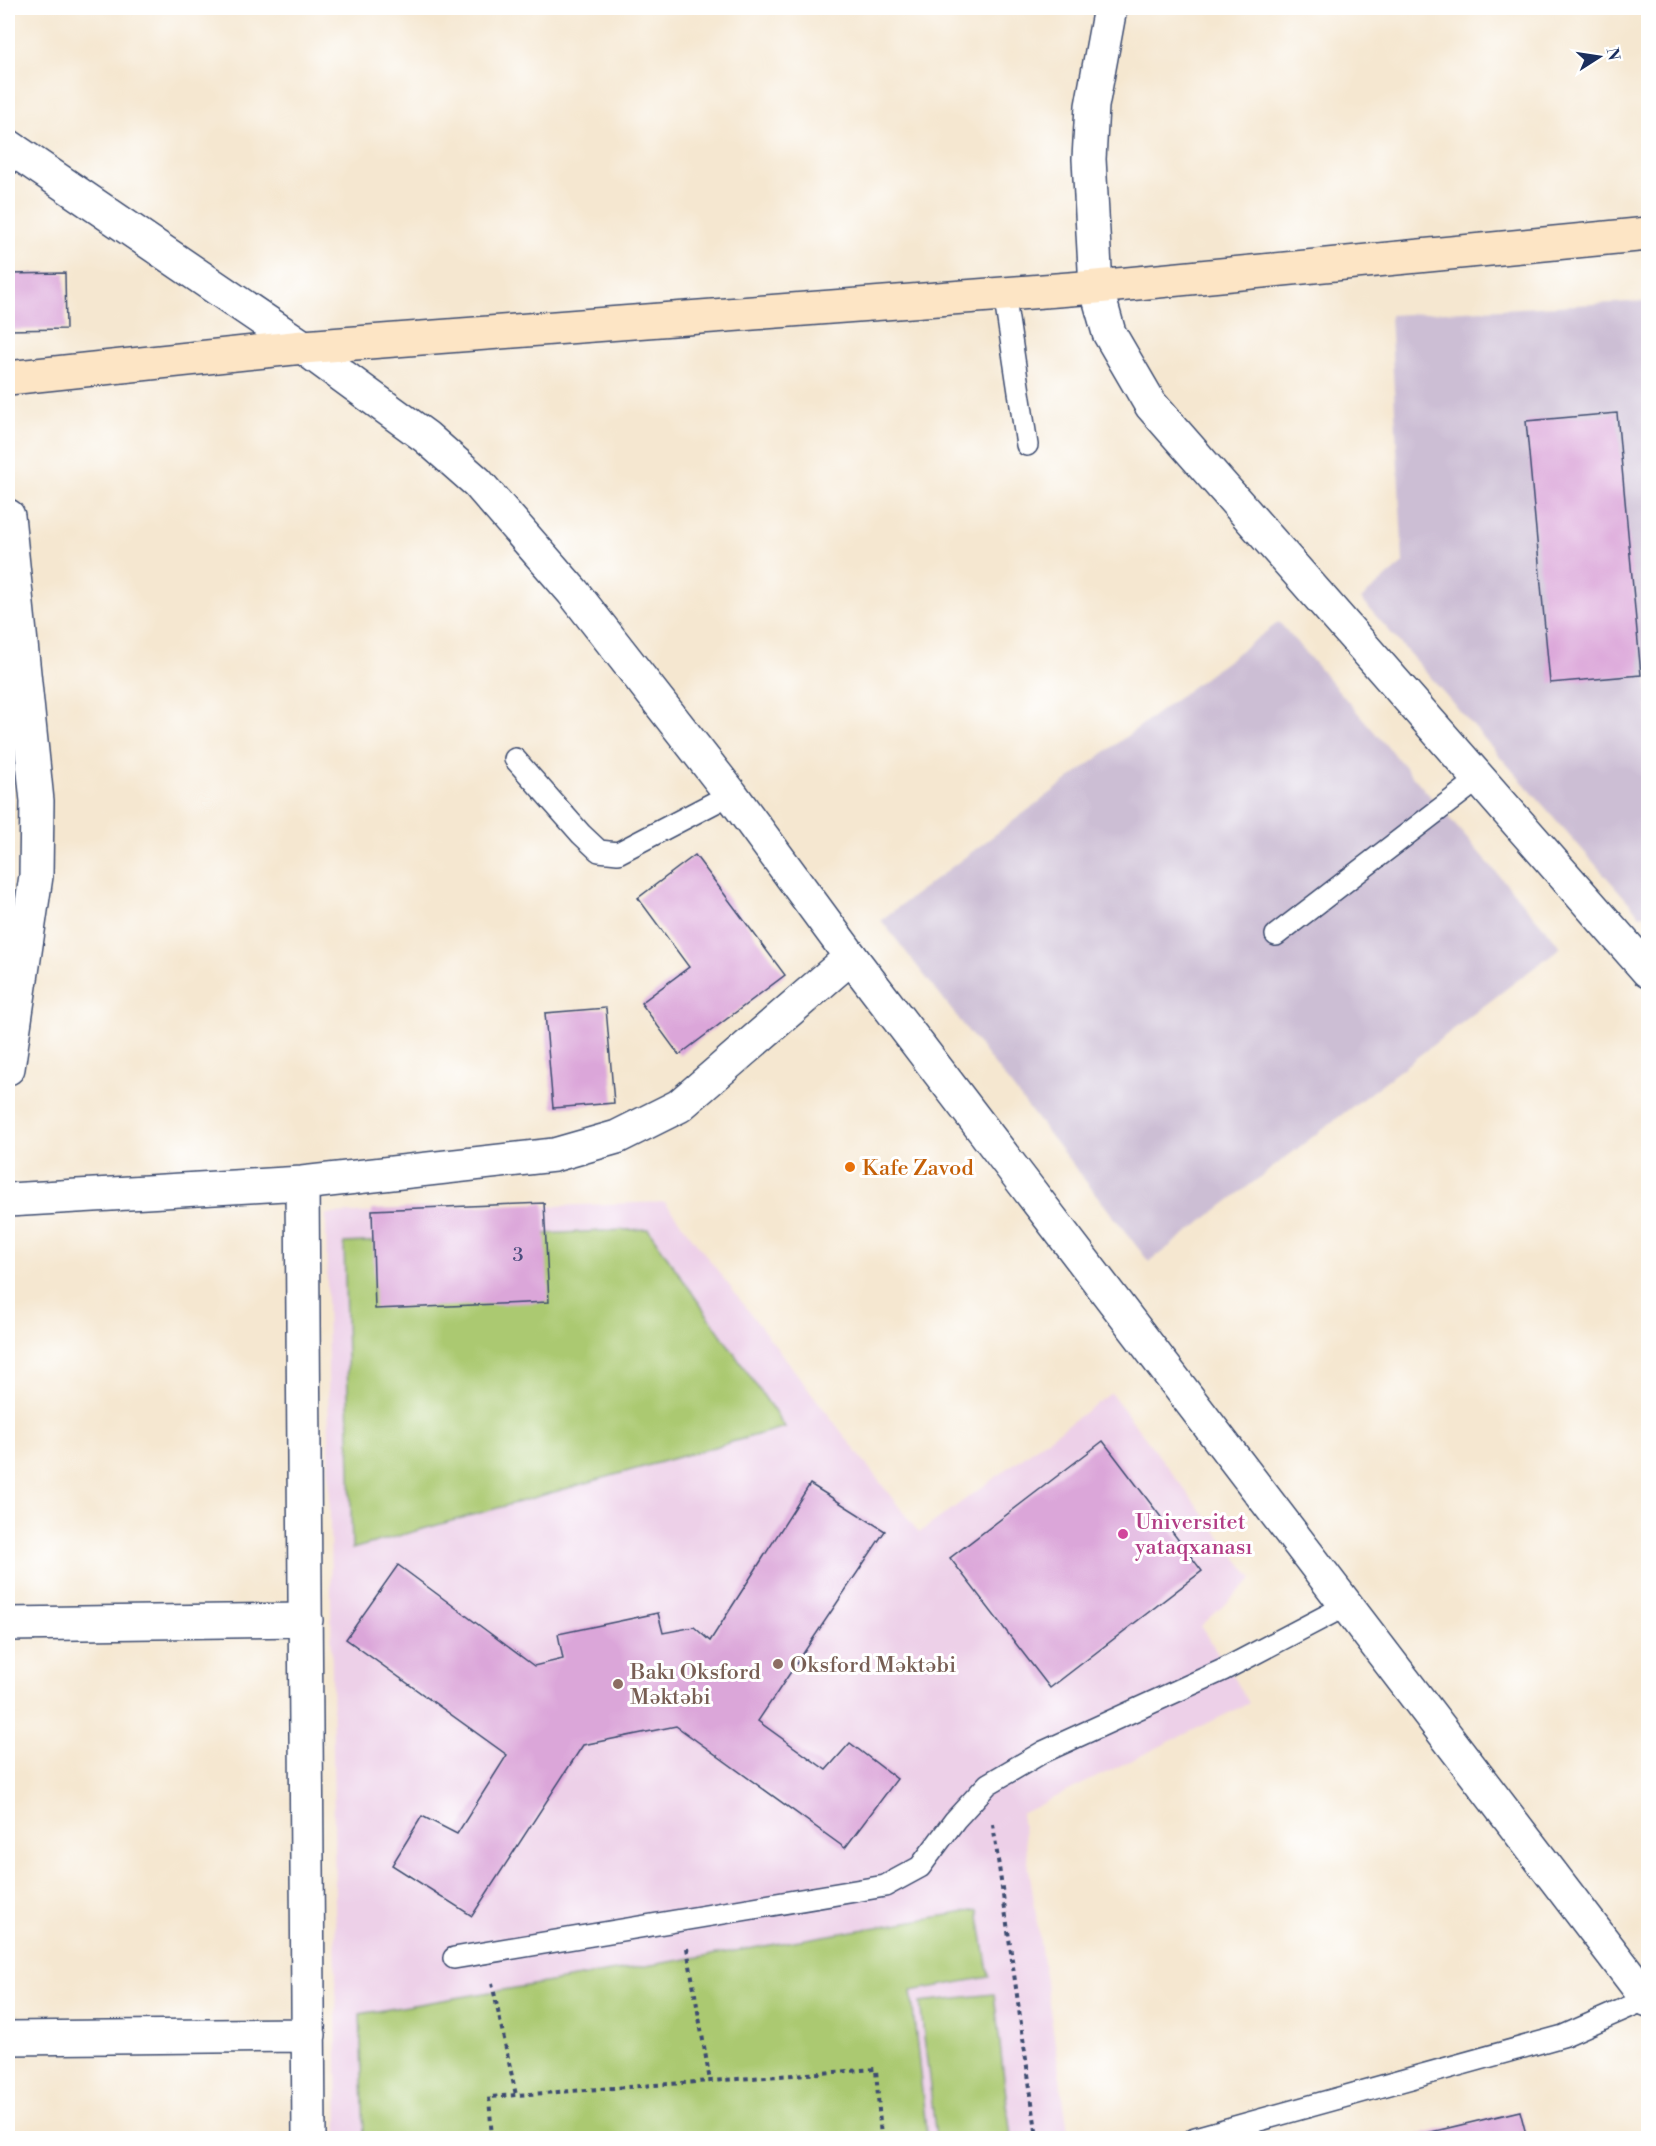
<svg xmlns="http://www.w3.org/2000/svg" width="1656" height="2146" font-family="'Libre Bodoni',serif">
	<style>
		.built { fill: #edd0e8 }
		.industrial { fill: #ccbed4 }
		.green { fill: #abc971; stroke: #637c68; stroke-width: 1.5 }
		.building { fill: #dba6d9 }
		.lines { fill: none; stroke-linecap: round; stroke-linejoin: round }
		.service-casing { stroke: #3c4b6f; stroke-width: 24 }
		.minor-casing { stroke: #3c4b6f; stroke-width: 36 }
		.tertiary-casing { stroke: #3c4b6f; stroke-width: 36 }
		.secondary-casing { stroke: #3c4b6f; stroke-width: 36 }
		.path { stroke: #3c4b6f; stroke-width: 4; stroke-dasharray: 4.5 4.5; stroke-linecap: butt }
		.service { stroke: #fff; stroke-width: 21 }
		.minor { stroke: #fff; stroke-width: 33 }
		.tertiary { stroke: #fff; stroke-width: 33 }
		.secondary { stroke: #fde5c5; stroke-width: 33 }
		.food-dot { fill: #e8710a; stroke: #fff; stroke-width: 2 }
		.hotel-dot { fill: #d1479c; stroke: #fff; stroke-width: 2 }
		.education-dot { fill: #8d6e63; stroke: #fff; stroke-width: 2 }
		.labels { text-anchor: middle; stroke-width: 6; stroke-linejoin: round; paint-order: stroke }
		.number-label { font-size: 20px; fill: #4b4d7d }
		.food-label { font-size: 22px; fill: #c56008; stroke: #fff; text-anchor: start }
		.hotel-label { font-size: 22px; fill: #b23c85; stroke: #fff; text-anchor: start }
		.education-label { font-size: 22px; fill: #785e54; stroke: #fff; text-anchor: start }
	</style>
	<rect width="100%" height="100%" fill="#fff"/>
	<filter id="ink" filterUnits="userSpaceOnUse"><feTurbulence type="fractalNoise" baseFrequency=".0167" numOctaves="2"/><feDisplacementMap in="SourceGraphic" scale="12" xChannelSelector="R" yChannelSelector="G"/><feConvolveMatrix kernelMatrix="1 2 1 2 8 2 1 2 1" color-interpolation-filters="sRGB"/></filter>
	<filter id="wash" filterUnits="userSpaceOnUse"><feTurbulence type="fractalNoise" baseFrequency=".008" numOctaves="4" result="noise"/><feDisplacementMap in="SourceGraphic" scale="24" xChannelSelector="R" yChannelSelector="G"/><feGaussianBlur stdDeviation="1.35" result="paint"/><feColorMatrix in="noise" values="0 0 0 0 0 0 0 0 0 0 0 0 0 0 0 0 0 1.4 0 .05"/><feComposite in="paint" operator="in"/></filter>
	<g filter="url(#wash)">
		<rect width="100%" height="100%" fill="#f5e7d0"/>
		<!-- built -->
		<path class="built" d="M 665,1202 L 919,1533 L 1111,1393 L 1253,1579 L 1201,1626 L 1249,1703 L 1021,1814 L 1069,2138 L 338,2138 L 326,1214 Z"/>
		<!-- industrial -->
		<path class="industrial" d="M 1648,301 L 1648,914 L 1640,915 L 1361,599 L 1403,563 L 1390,315 Z
			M 1279,622 L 1561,947 L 1149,1262 L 881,920 Z"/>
		<!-- green -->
		<path class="green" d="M 648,1229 L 785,1427 L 352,1549 L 344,1243 Z
			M 978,1910 L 989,1977 L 911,1991 L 927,2138 L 364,2138 L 360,2014 Z
			M 994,1994 L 1011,2138 L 936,2138 L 920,2002 Z"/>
		<g id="blocks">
			<!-- building -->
			<path class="building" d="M 65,273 L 66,329 L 8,330 L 8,274 Z
				M 1617,413 L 1641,675 L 1550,683 L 1526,421 Z
				M 695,855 L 785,975 L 679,1055 L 641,1003 L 689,967 L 638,898 Z
				M 606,1008 L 614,1103 L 553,1108 L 545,1013 Z
				M 544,1203 L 549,1302 L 375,1309 L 372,1210 Z
				M 1103,1441 L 1202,1571 L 1050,1688 L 950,1558 Z
				M 810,1484 L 885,1531 L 758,1721 L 826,1770 L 850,1743 L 897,1779 L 845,1848 L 676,1726 L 583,1745 L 472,1916 L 392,1865 L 422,1816 L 457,1834 L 507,1755 L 346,1639 L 398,1565 L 534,1666 L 563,1659 L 558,1634 L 658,1613 L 663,1633 L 694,1627 L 710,1641 Z
				M 1520,2111 L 1527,2138 L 1406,2138 Z"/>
		</g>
	</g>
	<g filter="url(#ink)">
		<use href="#blocks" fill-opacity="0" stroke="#3c4b6f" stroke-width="1.5"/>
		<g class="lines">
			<defs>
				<path id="service" d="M 1004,293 L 1027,445
					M 515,759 L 581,834 L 599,851 L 618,853 L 731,794
					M 1276,935 L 1479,779
					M 454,1958 L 885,1886 L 920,1867 L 955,1820 L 988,1784 L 1043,1752 L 1223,1670 L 1347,1605
					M 1195,2138 L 1563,2036 L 1647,1999"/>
				<path id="minor" d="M 1110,8 L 1092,106 L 1089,159 L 1096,287 L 1109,333 L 1151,405 L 1648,971
					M 8,516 L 37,801 L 36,876 L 8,1068
					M 302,1183 L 309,2138
					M 8,1200 L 302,1183 L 554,1155 L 617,1137 L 679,1106 L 851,957
					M 8,1624 L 306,1620
					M 8,2038 L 309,2035"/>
				<path id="tertiary" d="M 8,146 L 303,347 L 426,437 L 477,482 L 573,592 L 731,794 L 851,957 L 1648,2000"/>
				<path id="secondary" d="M 8,378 L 303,347 L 1096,287 L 1648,234"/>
			</defs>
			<!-- service casing -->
			<use href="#service" class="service-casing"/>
			<!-- minor casing -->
			<use href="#minor" class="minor-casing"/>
			<!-- tertiary casing -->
			<use href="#tertiary" class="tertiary-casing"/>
			<!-- secondary casing -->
			<use href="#secondary" class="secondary-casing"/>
			<!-- path -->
			<path class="path" d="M 993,1824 L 1037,2138
				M 687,1948 L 710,2081
				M 492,1983 L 516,2095
				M 492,2138 L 489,2097 L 876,2069 L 881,2138"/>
			<!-- service -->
			<use href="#service" class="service"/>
			<!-- minor -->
			<use href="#minor" class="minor"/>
			<!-- tertiary -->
			<use href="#tertiary" class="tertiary"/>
			<!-- secondary -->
			<use href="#secondary" class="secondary"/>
		</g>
	</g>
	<!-- markers -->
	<circle class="food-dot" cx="850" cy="1167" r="6"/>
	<circle class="hotel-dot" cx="1123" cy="1534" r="6"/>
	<g class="education-dot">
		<circle cx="778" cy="1664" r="6"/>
		<circle cx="618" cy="1684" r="6"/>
	</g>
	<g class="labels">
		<!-- number labels -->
		<g class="number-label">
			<text x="518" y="1261">3</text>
		</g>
		<!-- food labels -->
		<g class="food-label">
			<text x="862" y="1175">Kafe Zavod</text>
		</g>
		<!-- hotel labels -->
		<g class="hotel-label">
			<text x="1135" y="1529">Universitet<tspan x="1135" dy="25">yataqxanası</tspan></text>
		</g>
		<!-- education labels -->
		<g class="education-label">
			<text x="790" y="1672">Oksford Məktəbi</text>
			<text x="630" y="1679">Bakı Oksford<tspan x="630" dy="25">Məktəbi</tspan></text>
		</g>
	</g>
	<!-- margin -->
	<rect width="1656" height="2146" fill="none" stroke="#fff" stroke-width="30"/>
	<!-- north arrow -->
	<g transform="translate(1599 57) rotate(78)" stroke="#ffffff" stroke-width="4.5" paint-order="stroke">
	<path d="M0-4.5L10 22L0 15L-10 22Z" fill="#1b2f5e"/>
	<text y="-9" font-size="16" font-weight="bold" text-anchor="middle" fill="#1b2f5e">N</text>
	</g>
</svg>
